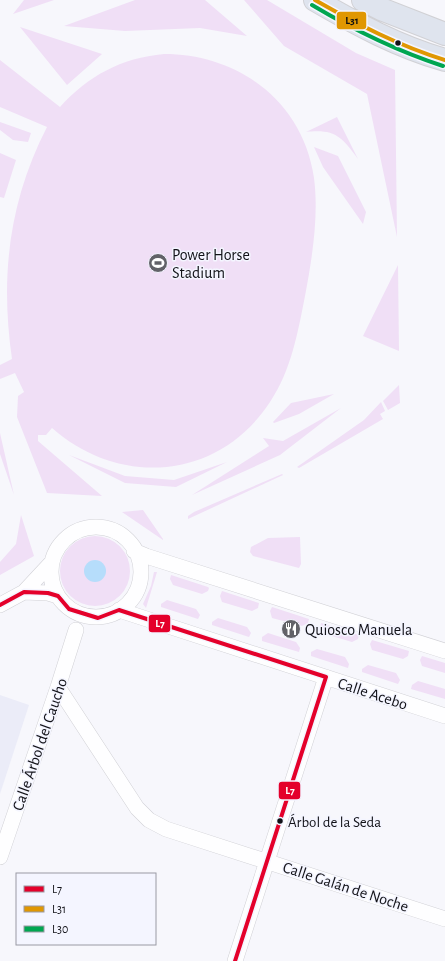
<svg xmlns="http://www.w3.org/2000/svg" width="445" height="961" font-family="'Alegreya Sans',sans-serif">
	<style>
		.built { fill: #ebecf8 }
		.green { fill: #f0dff6 }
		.water { fill: #b6ddfb }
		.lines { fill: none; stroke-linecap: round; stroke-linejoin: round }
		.minor-casing { stroke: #d1d1d6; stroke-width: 16 }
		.highway-casing { stroke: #d1d1d5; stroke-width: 24 }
		.minor { stroke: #fefeff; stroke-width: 15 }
		.highway { stroke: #dfe4ee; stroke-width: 22 }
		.bus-1-casing { stroke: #f4f5ff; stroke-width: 7 }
		.bus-2-casing { stroke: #f4f5ff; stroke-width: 7 }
		.bus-3-casing { stroke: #f4f5ff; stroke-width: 7 }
		.bus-1 { stroke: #e4002b; stroke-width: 4 }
		.bus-2 { stroke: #e09702; stroke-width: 4 }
		.bus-3 { stroke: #00a651; stroke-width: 4 }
		.bus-dot { fill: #121218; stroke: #f4f5ff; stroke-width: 1.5 }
		.labels { text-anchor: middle; stroke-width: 3; stroke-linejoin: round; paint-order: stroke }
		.bus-label { font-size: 15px; fill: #121218; stroke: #f4f5ff; text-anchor: start }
		.poi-label { font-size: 16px; fill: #121218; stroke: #f4f5ff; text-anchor: start }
		.street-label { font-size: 16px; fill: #121218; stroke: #f4f5ff }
		.line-badge { stroke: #f4f5ff; stroke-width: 1.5 }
		.badge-label { font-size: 11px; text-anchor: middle; font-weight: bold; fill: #fff }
		.pale-badge-label { font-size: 11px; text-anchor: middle; font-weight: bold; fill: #111 }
	</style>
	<rect width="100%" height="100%" fill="#f7f7fc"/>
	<!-- built -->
	<path class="built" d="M 0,695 L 29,705 L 0,794 Z"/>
	<!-- green -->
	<path class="green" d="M 24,0 L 54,0 L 13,14 Z
		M 135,0 L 205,0 L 247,36 L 200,28 L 125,31 L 64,26 Z
		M 244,0 L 267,0 L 356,53 L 395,70 L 397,237 L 367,94 L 284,46 Z
		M 20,27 L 102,54 L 67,85 Z
		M 164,54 C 238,54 303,101 314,178 C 319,216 312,259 305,296 C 298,332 291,371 270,402 C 219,480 120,488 52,428 L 46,435 L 38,435 L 38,441 L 102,496 L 47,493 L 17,417 L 18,396 L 24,392 L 15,373 L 0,379 L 0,365 L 12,359 C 0,276 9,201 47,127 L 0,107 L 0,60 L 60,107 C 88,76 121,58 164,54 Z
		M 337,117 L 358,159 C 341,136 335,129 306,132 Z
		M 0,122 L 31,133 L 28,142 L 13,140 L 0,130 Z
		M 314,147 L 338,156 L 366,212 L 363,224 L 323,167 Z
		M 0,153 L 16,160 L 4,198 L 0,197 Z
		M 398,265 L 399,351 L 363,336 Z
		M 399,385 L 400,403 L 388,410 L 383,401 Z
		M 334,394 L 299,414 L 274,423 L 273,422 L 291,403 Z
		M 381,402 L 385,411 L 380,414 L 383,419 L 299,468 L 297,467 L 364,420 Z
		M 341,408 L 280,455 L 192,495 L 269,446 L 263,438 L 283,441 Z
		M 0,433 L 14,495 L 0,454 Z
		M 69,455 L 125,476 L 174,480 L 227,462 L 176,487 L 125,483 Z
		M 282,474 L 283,475 L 188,519 L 188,516 L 194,512 Z
		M 143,510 L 163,539 L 163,540 L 122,512 Z
		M 21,515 L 34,556 L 0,575 L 0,562 L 16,544 Z
		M60 571a35 35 0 1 1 70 0a35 35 0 1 1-70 0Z
		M 300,537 L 301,564 L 299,568 L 253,556 L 250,552 L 251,547 L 268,538 Z
		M 154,572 L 157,572 L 146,608 L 143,604 L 151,586 Z
		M 171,575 L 208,587 L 209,588 L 208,591 L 202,594 L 173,585 L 170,579 Z
		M 222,591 L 259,603 L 258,608 L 252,611 L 222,602 L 220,596 Z
		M 167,600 L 196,609 L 200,615 L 198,619 L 161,607 L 161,604 Z
		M 272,607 L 309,619 L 308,623 L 302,626 L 272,618 L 270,611 Z
		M 218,618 L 247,627 L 251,633 L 249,637 L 212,625 L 212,622 Z
		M 321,623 L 359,635 L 358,639 L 352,642 L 322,633 L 320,627 Z
		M 268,633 L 296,642 L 300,648 L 299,652 L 262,641 L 262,637 Z
		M 372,640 L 409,651 L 408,656 L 403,659 L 372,650 L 370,644 Z
		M 317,649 L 345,657 L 349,664 L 348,668 L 311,656 L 311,652 Z
		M 422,656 L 445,663 L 445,673 L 422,666 L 420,660 Z
		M 368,665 L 396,673 L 400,680 L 398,684 L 362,672 L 362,669 Z
		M 418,681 L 445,689 L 445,699 L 411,689 L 412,685 Z"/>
	<!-- water -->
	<path class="water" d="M84 571a11 11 0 1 1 22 0a11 11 0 1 1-22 0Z"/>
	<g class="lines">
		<defs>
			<path id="minor" d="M51 572a45 45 0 1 1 90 0a45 45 0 1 1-90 0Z
				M 134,551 L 146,556 L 445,651
				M 24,592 L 48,593 L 58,596
				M 0,605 L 24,592 L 51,563
				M 119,610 L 445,716
				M 58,687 L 137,808 L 149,820 L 166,829 L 445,919
				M 0,857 L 58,687 L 76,630
				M 235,961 L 326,677"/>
			<path id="highway" d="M 315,0 C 356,24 399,47 445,60
				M 363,0 L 381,9 L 445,34"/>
		</defs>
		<!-- minor casing -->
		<use href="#minor" class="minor-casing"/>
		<!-- highway casing -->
		<use href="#highway" class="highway-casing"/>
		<!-- minor -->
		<use href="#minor" class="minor"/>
		<!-- highway -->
		<use href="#highway" class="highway"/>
		<defs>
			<path id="bus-1" d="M 0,605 L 24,592 L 48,593 L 58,596 L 69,609 L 98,618 L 119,610 L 326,677
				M 235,961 L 326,677"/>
			<path id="bus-2" d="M 315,0 C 357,24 399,46 445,60"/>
			<path id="bus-3" d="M 312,5 C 354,30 397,51 443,66"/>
		</defs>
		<!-- bus-1 casing -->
		<use href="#bus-1" class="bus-1-casing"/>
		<!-- bus-2 casing -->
		<use href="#bus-2" class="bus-2-casing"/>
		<!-- bus-3 casing -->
		<use href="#bus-3" class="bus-3-casing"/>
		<!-- bus-1 -->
		<use href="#bus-1" class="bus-1"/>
		<!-- bus-2 -->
		<use href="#bus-2" class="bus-2"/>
		<!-- bus-3 -->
		<use href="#bus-3" class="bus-3"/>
	</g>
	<!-- icons -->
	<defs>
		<symbol id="stadium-disc" viewBox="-11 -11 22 22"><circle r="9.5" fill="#626268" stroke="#f4f5ff"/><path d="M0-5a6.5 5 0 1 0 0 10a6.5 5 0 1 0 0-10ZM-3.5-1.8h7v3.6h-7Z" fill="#fff"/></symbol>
		<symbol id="restaurant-disc" viewBox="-11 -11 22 22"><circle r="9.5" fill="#626268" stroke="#f4f5ff"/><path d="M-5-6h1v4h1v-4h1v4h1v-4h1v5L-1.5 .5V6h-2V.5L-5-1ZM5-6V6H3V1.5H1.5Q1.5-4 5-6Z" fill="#fff"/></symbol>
	</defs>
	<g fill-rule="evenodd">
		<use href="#stadium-disc" x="147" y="252" width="22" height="22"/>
		<use href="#restaurant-disc" x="280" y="618" width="22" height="22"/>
	</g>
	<!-- markers -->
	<g class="bus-dot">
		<circle cx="398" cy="43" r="3.5"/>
		<circle cx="280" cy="821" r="3.5"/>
	</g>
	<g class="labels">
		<!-- bus labels -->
		<g class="bus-label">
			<text x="288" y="827">Árbol de la Seda</text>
		</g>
		<!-- poi labels -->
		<g class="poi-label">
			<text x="172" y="260">Power Horse<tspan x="172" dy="18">Stadium</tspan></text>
			<text x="305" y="635">Quiosco Manuela</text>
		</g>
		<!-- street labels -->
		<g class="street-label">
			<text transform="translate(373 693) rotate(18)" y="6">Calle Acebo</text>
			<text transform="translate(39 744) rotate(-71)" y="6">Calle Árbol del Caucho</text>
			<text transform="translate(346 886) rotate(18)" y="6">Calle Galán de Noche</text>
		</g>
	</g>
	<g class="line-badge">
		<rect x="336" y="11" width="31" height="19" rx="4" fill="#e09702"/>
		<rect x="148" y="614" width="23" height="19" rx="4" fill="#e4002b"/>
		<rect x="278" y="781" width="23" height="19" rx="4" fill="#e4002b"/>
	</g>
	<g class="badge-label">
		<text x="160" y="627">L7</text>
		<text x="290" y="794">L7</text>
	</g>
	<g class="pale-badge-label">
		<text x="352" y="24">L31</text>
	</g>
	<!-- legend -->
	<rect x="16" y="873" width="140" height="72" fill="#f4f5ff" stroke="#9a9aa3"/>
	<rect x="24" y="886" width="20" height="6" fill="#e4002b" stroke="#9a9aa3"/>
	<text x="52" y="893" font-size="12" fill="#121218">L7</text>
	<rect x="24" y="906" width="20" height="6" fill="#e09702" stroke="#9a9aa3"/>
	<text x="52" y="913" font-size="12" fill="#121218">L31</text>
	<rect x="24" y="926" width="20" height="6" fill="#00a651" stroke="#9a9aa3"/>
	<text x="52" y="933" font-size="12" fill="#121218">L30</text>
</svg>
